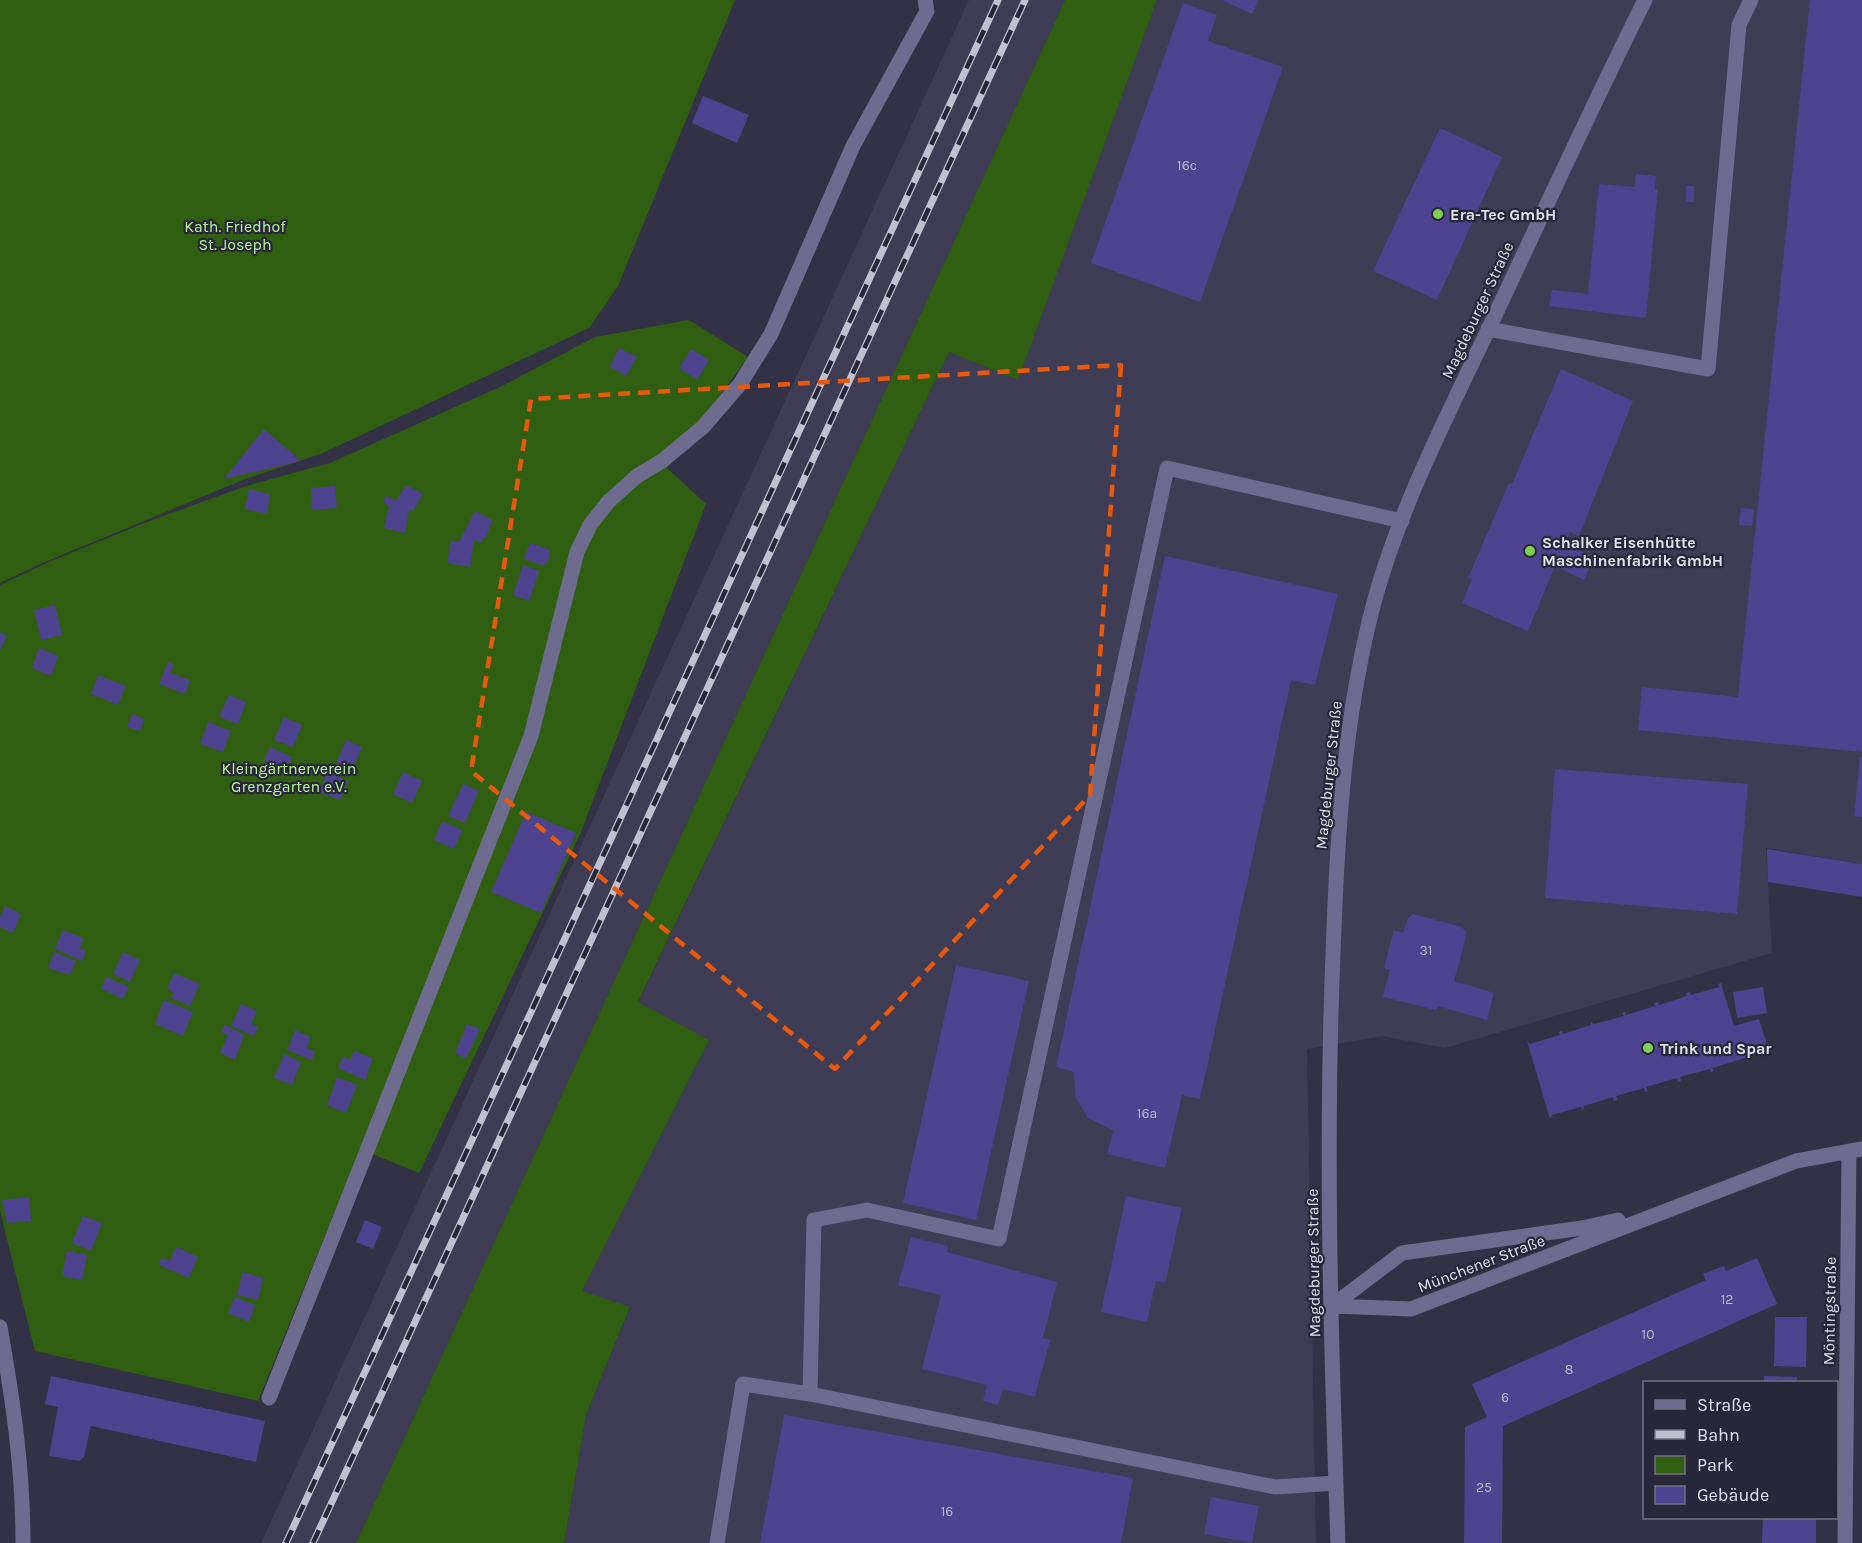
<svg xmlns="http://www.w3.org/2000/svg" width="1862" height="1543" font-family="Karla,sans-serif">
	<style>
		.built { fill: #3e3d55 }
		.green { fill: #305f11 }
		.building { fill: #4e438f }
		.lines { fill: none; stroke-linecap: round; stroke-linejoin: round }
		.minor { stroke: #6d6b8e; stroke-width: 15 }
		.rail-casing { stroke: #c1c0cf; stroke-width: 7 }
		.rail { stroke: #28273a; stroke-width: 4.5; stroke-dasharray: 14; stroke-linecap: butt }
		.marked { fill: none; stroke: #e8590c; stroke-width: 4.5; stroke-dasharray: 12 8; stroke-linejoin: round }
		.poi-dot { fill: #7fd052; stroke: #28273a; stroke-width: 2 }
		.labels { text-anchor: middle; stroke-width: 4.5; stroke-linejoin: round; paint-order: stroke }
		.number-label { font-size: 14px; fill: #bcbad6 }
		.poi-label { font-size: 16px; font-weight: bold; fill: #e1e1ee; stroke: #28273a; text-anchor: start }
		.park-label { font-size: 16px; fill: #b2f790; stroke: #28273a }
		.street-label { font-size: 16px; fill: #e1e1ee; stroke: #28273a }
	</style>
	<rect width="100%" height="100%" fill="#323145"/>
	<!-- built -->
	<path class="built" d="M 969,0 L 1065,0 L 356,1543 L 261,1543 Z
		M 1157,0 L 1862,0 L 1862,864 L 1766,848 L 1772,953 L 1445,1048 L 1382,1036 L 1307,1049 L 1316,1543 L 564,1543 L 586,1415 L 630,1308 L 582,1291 L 709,1040 L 638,1003 L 949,352 L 1018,379 Z"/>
	<!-- green -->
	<path class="green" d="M 0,0 L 735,0 L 618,286 L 589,328 L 323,453 L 243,480 L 45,562 L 0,583 Z
		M 1065,0 L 1157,0 L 1018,380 L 949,352 L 638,1002 L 709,1040 L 582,1291 L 630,1307 L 586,1415 L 564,1543 L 356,1543 Z
		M 689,320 L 748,357 L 667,468 L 706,504 L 581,832 L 419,1173 L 360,1149 L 258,1401 L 35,1351 L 0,1211 L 0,585 L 49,562 L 144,523 L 246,486 L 330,463 L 502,386 L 595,337 Z"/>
	<!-- building -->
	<path class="building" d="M 1222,0 L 1259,0 L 1252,14 Z
		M 1810,0 L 1862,0 L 1862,752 L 1638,730 L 1642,687 L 1738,697 Z
		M 1183,3 L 1217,15 L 1208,41 L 1283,67 L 1200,302 L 1091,263 Z
		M 703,96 L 749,115 L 737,143 L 692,123 Z
		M 1440,128 L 1502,157 L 1437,300 L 1373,271 Z
		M 1636,174 L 1656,176 L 1655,189 L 1658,189 L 1646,318 L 1549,306 L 1552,290 L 1588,294 L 1599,184 L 1635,187 Z
		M 1686,186 L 1694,186 L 1694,202 L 1686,202 Z
		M 619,348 L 637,357 L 626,376 L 610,367 Z
		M 691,349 L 709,360 L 697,380 L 679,368 Z
		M 1561,369 L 1633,401 L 1579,536 L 1570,532 L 1565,544 L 1594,557 L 1584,580 L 1555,566 L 1528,631 L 1462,603 L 1472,579 L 1468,578 L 1509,483 L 1512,484 Z
		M 264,429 L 301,461 L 224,479 Z
		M 406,485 L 423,494 L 413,511 L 409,509 L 405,533 L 384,528 L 389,506 L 383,502 L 386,496 L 396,501 Z
		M 335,486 L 337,508 L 312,510 L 311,488 Z
		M 249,489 L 270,494 L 267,514 L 245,509 Z
		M 1741,508 L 1754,509 L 1752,526 L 1739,525 Z
		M 475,511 L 492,520 L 486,538 L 484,537 L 481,543 L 474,540 L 470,567 L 447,563 L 451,540 L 459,542 Z
		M 530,543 L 550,550 L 548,563 L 546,562 L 544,566 L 524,559 Z
		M 1165,556 L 1338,594 L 1315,685 L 1291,680 L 1200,1099 L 1182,1095 L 1165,1168 L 1107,1154 L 1113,1130 L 1088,1118 L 1075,1096 L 1074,1072 L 1056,1067 Z
		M 523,565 L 539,571 L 529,601 L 513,595 Z
		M 55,605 L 62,635 L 41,640 L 34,610 Z
		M 0,632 L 7,636 L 0,650 Z
		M 39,648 L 58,656 L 51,676 L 32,668 Z
		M 168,662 L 174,665 L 170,673 L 190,680 L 185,694 L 159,684 Z
		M 98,675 L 126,686 L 118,705 L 91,694 Z
		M 229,695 L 246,702 L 238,724 L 219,717 Z
		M 132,714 L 144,719 L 140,731 L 127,727 Z
		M 284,717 L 302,725 L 293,747 L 274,740 Z
		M 208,722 L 231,731 L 223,752 L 200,744 Z
		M 346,740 L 362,747 L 352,771 L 336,764 Z
		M 270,747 L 292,757 L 286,770 L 264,760 Z
		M 1860,757 L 1862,757 L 1862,817 L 1854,816 Z
		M 1555,769 L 1748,784 L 1737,914 L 1545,898 Z
		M 328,772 L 348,781 L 340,800 L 319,792 Z
		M 403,772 L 422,781 L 412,803 L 393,794 Z
		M 463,784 L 479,791 L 465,823 L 448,816 Z
		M 526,812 L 576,833 L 541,913 L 491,892 Z
		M 442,821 L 462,830 L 454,849 L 434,840 Z
		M 1767,849 L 1862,864 L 1862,897 L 1768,882 Z
		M 5,906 L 21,914 L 13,933 L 0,927 L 0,917 Z
		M 1413,914 L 1462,927 L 1467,933 L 1454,981 L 1494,993 L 1487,1020 L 1438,1006 L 1436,1010 L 1383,997 L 1390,970 L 1384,968 L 1394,930 L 1403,933 L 1408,918 Z
		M 63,930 L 83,938 L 80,948 L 86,951 L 82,961 L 55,949 Z
		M 54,952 L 76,961 L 70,975 L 48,968 Z
		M 123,952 L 140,960 L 130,982 L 113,974 Z
		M 956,965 L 1029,981 L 976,1220 L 903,1203 Z
		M 174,973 L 200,984 L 190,1006 L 171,998 L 174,992 L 167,989 Z
		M 106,977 L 129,987 L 123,999 L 101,989 Z
		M 1721,983 L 1734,1026 L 1759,1019 L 1770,1054 L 1767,1055 L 1766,1052 L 1712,1068 L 1714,1071 L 1711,1072 L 1710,1069 L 1680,1077 L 1681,1081 L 1678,1082 L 1677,1078 L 1646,1087 L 1648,1091 L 1645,1092 L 1644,1088 L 1616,1096 L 1617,1100 L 1614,1101 L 1613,1097 L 1584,1106 L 1583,1110 L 1581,1107 L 1552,1115 L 1550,1119 L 1527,1041 L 1530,1044 L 1560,1035 L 1559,1032 L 1562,1031 L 1563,1034 L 1591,1025 L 1591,1022 L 1594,1024 L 1624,1016 L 1622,1013 L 1625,1012 L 1626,1015 L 1655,1006 L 1654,1003 L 1658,1002 L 1659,1005 L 1687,996 L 1686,993 L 1690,992 L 1691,995 L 1719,987 L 1718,984 Z
		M 1763,987 L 1767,1013 L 1737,1018 L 1733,992 Z
		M 164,1000 L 193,1012 L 183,1036 L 155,1024 Z
		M 241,1004 L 257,1011 L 251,1024 L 258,1027 L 254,1036 L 231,1026 Z
		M 467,1024 L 480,1029 L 466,1059 L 455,1053 Z
		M 224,1025 L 244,1035 L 235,1060 L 220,1053 L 228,1035 L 221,1032 Z
		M 295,1030 L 311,1037 L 306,1048 L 315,1051 L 312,1060 L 287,1050 Z
		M 354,1051 L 373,1058 L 365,1080 L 338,1068 L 343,1057 L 350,1060 Z
		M 284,1054 L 301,1062 L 292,1085 L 274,1078 Z
		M 337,1077 L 357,1085 L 346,1113 L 327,1105 Z
		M 1126,1196 L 1182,1208 L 1165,1283 L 1156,1281 L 1147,1322 L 1101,1312 Z
		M 29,1197 L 31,1221 L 7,1223 L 2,1200 Z
		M 83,1216 L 102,1223 L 91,1251 L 72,1243 Z
		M 365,1220 L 382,1227 L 373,1249 L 356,1242 Z
		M 911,1237 L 948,1246 L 947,1252 L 1057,1282 L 1043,1338 L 1050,1340 L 1035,1397 L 1003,1389 L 998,1405 L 983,1401 L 987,1385 L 922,1369 L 941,1295 L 898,1285 Z
		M 176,1247 L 198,1257 L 189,1278 L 159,1265 L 161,1258 L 170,1261 Z
		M 67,1251 L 87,1255 L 82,1280 L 62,1276 Z
		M 1757,1258 L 1777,1304 L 1503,1426 L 1502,1543 L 1464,1543 L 1465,1427 L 1487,1417 L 1472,1384 L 1706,1280 L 1703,1274 L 1724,1266 L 1726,1271 Z
		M 243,1272 L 263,1278 L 258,1300 L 237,1295 Z
		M 235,1297 L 255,1305 L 249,1322 L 228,1313 Z
		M 1775,1317 L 1807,1317 L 1806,1367 L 1774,1366 Z
		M 51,1376 L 265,1421 L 256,1462 L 91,1426 L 84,1457 L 79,1461 L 49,1456 L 58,1407 L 45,1404 Z
		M 1764,1376 L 1797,1377 L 1797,1382 L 1764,1382 Z
		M 784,1415 L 1133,1478 L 1121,1543 L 760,1543 Z
		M 1211,1497 L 1259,1506 L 1252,1543 L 1204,1534 Z
		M 1763,1518 L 1816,1518 L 1816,1543 L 1762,1543 Z"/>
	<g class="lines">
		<!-- minor -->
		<path class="minor" d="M 1488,329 L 1708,369 L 1739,25 L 1751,0
			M 1332,1306 L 1411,1309 L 1796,1161 L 1862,1149
			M 1332,1306 L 1402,1253 L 1582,1228 L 1618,1220
			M 0,1327 C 13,1400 23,1469 23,1543
			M 810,1394 L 814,1220 L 867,1210 L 999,1239 L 1167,468 L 1402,521
			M 269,1398 L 531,736 L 577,552 L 590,525 L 608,502 L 637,476 L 662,461 L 703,427 L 740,384 L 771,334 L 853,146 L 927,11 L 925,0
			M 717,1543 L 743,1384 L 810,1394 L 1275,1487 L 1336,1483
			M 1338,1543 C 1331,1347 1325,1150 1333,954 C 1337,841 1343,729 1370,618 C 1394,519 1445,420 1489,328 C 1541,218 1591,108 1645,0
			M 1845,1543 L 1849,1151"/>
		<defs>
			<path id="rail" d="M 286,1543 L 998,0
				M 313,1543 L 1025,0"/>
		</defs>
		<!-- rail casing -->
		<use href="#rail" class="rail-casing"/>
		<!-- rail -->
		<use href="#rail" class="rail"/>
	</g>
	<!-- marked area -->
	<path class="marked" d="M 1121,365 L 1090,795 L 835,1069 L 471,771 L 531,399 Z"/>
	<!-- markers -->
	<g class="poi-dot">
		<circle cx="1438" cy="214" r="6"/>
		<circle cx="1530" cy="551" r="6"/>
		<circle cx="1648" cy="1048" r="6"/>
	</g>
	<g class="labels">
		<!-- number labels -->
		<g class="number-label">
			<text x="1187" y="170">16c</text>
			<text x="1426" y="955">31</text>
			<text x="1147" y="1118">16a</text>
			<text x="1727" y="1304">12</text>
			<text x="1648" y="1339">10</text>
			<text x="1569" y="1374">8</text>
			<text x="1505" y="1402">6</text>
			<text x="1484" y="1492">25</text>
			<text x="947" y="1516">16</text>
		</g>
		<!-- poi labels -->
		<g class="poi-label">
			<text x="1450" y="220">Era-Tec GmbH</text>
			<text x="1542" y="548">Schalker Eisenhütte<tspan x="1542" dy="18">Maschinenfabrik GmbH</tspan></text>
			<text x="1660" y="1054">Trink und Spar</text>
		</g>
		<!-- park labels -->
		<g class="park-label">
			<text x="235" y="232">Kath. Friedhof<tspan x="235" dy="18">St. Joseph</tspan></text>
			<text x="289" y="774">Kleingärtnerverein<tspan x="289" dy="18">Grenzgarten e.V.</tspan></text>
		</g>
		<!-- street labels -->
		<g class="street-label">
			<text transform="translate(1477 310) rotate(-65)" y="6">Magdeburger Straße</text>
			<text transform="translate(1328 775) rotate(-84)" y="6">Magdeburger Straße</text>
			<text transform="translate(1313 1263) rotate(-91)" y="6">Magdeburger Straße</text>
			<text transform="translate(1481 1263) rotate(-21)" y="6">Münchener Straße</text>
			<text transform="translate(1829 1311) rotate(-89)" y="6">Möntingstraße</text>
		</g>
	</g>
	<!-- legend -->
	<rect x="1643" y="1381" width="195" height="138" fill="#28273a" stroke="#727182" stroke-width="1.5"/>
	<rect x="1655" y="1400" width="30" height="9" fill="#6d6b8e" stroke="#727182" stroke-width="1.5"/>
	<text x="1697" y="1411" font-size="18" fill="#e1e1ee">Straße</text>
	<rect x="1655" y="1430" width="30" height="9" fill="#c1c0cf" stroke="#727182" stroke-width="1.5"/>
	<text x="1697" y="1441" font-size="18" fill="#e1e1ee">Bahn</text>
	<rect x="1655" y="1456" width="30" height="18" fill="#305f11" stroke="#727182" stroke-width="1.5"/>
	<text x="1697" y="1471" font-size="18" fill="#e1e1ee">Park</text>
	<rect x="1655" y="1486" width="30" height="18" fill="#4e438f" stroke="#727182" stroke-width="1.5"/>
	<text x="1697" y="1501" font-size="18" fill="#e1e1ee">Gebäude</text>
</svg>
